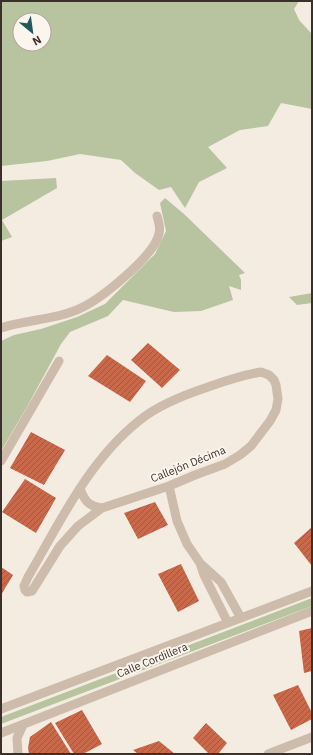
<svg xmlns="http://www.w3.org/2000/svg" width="313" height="755" font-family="'IBM Plex Sans',sans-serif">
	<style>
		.grass { fill: #b8c4a0; fill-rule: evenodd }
		.building { fill: url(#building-hatch) }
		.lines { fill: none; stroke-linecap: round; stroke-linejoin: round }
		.minor { stroke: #cdbbac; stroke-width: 9 }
		.labels { text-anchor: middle; stroke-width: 4; stroke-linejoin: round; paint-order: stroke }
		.street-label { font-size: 11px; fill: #3b302b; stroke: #fbf5ee }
	</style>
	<defs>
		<pattern id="building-hatch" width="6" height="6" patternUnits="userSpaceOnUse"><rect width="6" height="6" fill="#c8694b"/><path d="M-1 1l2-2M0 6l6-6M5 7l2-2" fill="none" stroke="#a4573f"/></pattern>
	</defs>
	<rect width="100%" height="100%" fill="#f4ebe1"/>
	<!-- grass -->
	<path class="grass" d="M 1,1 L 299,1 L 294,9 L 299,20 L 312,34 L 312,109 L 281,103 L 268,126 L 240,130 L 208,147 L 227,168 L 199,182 L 185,208 L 171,187 L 159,190 L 135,173 L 121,160 L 80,154 L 47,161 L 1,166 ZM 20,20 L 44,20 L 44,44 L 20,44 Z
		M 56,178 L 57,188 L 2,220 L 12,237 L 1,241 L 1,181 Z
		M 165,198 L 184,214 L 245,273 L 239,275 L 241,280 L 241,290 L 229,286 L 233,300 L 201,311 L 174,312 L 123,300 L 108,316 L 70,332 L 61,344 L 28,405 L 1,451 L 1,341 L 14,335 L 41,329 L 77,317 L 105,304 L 155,254 L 166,231 L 160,203 Z
		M 312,293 L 312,303 L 297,305 L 289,297 Z
		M 312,598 L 312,606 L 1,724 L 1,717 Z"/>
	<!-- building -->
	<path class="building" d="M 148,343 L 180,370 L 162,388 L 131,360 Z
		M 107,355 L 146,381 L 130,402 L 88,376 Z
		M 31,432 L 65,450 L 44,485 L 10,468 Z
		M 25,479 L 56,498 L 36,533 L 2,512 Z
		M 155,502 L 168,525 L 138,539 L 124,513 Z
		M 312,527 L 312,566 L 294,543 Z
		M 181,564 L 199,601 L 178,612 L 158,574 Z
		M 1,567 L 13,575 L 1,595 Z
		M 312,628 L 312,671 L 304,673 L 299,631 Z
		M 298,685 L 312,713 L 312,719 L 291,730 L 273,695 Z
		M 82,710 L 102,744 L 83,754 L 74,754 L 55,723 Z
		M 51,722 L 71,754 L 29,754 L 28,748 L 30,737 Z
		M 206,723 L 227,743 L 218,754 L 209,754 L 193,738 Z
		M 159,741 L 175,754 L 138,754 L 133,750 Z"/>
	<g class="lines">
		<!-- minor -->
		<path class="minor" d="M 1,328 C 28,319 58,320 83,307 C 103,297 151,258 158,237 C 161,230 159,223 157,216
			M 261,372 L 269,375 L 274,380 L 276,385 L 278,399 L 276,410 L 270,421 L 251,446 L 240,455 L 225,464 L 195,475 L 169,486 L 102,508 L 78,526 L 60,546 L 32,591 L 27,592 L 25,590 L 24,586 L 28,577 C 60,522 89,460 140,420 C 157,406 187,394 208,387 C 225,381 243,375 261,372 Z
			M 1,461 L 59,361
			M 169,486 L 177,521 L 187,544 L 200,563 L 221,582 L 241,618
			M 80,489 C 85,501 88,506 102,508
			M 200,563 L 204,575 L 228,623
			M 1,709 L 312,591
			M 1,733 L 312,611
			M 18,754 L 17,738 L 23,725
			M 268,754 L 312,737"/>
	</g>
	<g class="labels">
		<!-- street labels -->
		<g class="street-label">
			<text transform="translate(188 464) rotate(-22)" y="4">Callejón Décima</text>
			<text transform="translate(152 660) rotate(-22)" y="4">Calle Cordillera</text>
		</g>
	</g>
	<!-- border -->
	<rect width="313" height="755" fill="none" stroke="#3b302b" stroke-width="4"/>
	<!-- north arrow -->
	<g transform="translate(32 32) rotate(151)"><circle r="19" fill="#fbf5ee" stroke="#aea6a0"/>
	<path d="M0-3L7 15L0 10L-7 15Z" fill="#1f5a5e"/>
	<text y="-6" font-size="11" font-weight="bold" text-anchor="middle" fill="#3b302b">N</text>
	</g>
</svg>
